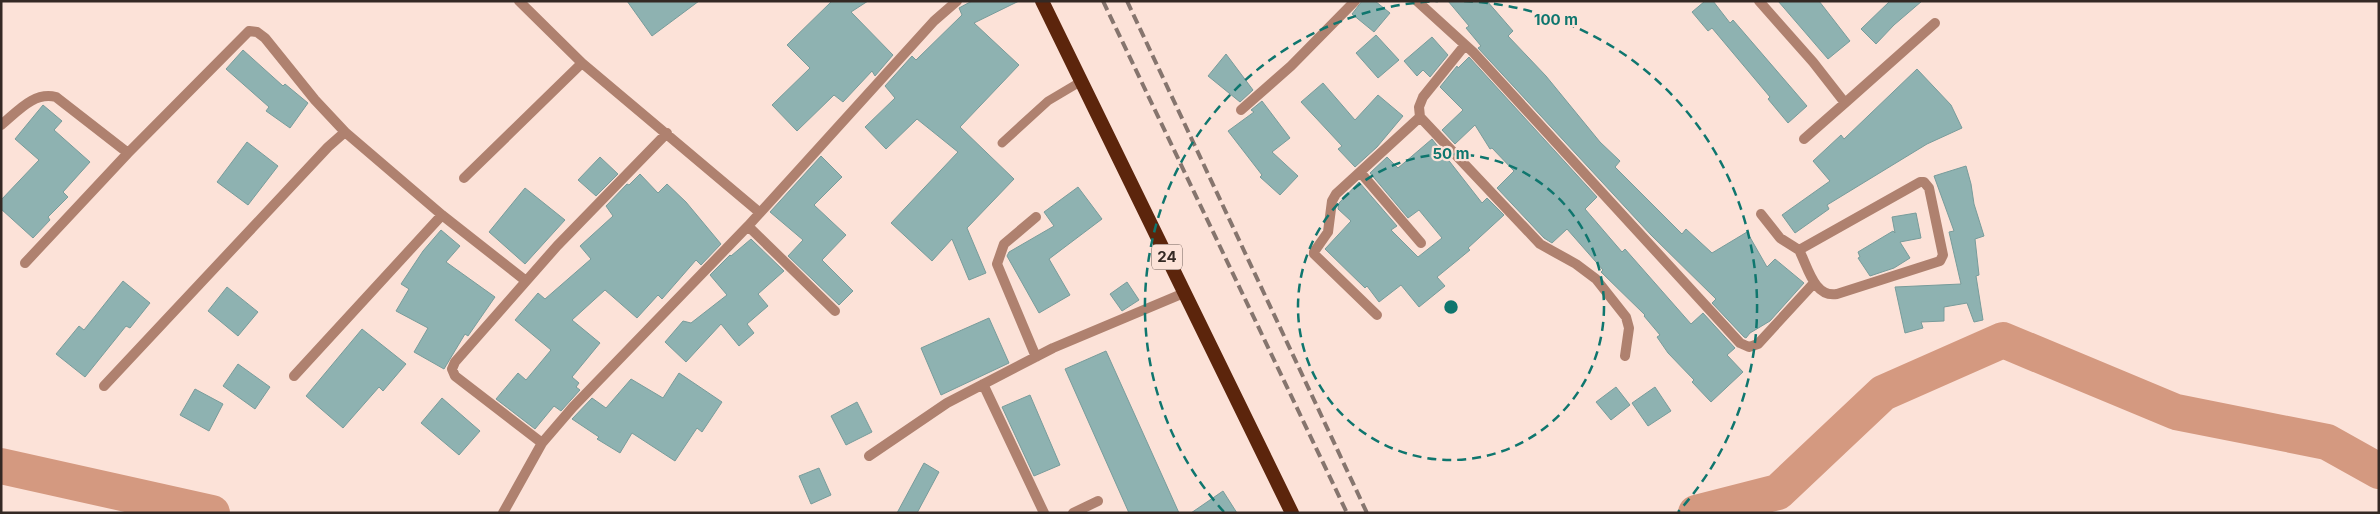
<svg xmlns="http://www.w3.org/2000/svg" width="2380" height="514" font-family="Inter,sans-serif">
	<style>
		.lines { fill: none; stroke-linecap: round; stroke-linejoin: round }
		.river { stroke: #d49980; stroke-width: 36 }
		.building { fill: #8eb2b1; stroke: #789c9b }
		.service { stroke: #af816f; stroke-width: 9 }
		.minor { stroke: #af816f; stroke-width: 10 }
		.trunk { stroke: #5c250c; stroke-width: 14 }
		.rail { stroke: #86756e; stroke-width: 4; stroke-dasharray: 10 5; stroke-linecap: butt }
		.ring { fill: none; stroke: #0f766e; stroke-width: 2.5; stroke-dasharray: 9 6 }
		.labels { text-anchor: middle; stroke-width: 4.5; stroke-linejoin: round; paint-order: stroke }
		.shield { fill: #fce2d8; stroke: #70605a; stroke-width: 1 }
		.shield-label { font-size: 15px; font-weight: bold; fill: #342924 }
		.centre { fill: #0f766e; stroke: #fce2d8; stroke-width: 2.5 }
		.ring-label { font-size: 15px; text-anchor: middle; font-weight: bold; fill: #0f766e; stroke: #fce2d8; stroke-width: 4.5; stroke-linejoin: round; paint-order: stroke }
	</style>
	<rect width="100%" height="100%" fill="#fce2d8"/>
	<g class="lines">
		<!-- river -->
		<path class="river" d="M 1,466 L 212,513
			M 1696,513 L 1778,492 L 1883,393 L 2003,340 L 2176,412 L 2327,442 L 2379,471"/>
	</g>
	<!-- building -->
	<path class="building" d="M 627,1 L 699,1 L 652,36 Z
		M 832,1 L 868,1 L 851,12 L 893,55 L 875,76 L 872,71 L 843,102 L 834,95 L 797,131 L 772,105 L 810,68 L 787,45 Z
		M 972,1 L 1019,1 L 974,23 L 1019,65 L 960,127 L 1014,179 L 967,228 L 986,273 L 969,280 L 952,239 L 932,261 L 891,223 L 958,152 L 917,119 L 886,149 L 865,127 L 895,98 L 885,86 L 912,56 L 916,60 L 962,15 L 959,8 Z
		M 1362,1 L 1375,1 L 1390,13 L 1374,32 L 1352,14 Z
		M 1448,1 L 1487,1 L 1513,31 L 1508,36 L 1546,76 L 1600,142 L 1620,161 L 1615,167 L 1682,234 L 1686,229 L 1712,253 L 1747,232 L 1767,267 L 1775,259 L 1804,283 L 1770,321 L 1750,333 L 1746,338 L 1744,337 L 1712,303 L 1716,299 L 1651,235 L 1478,48 L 1481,46 L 1466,28 L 1469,26 Z
		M 1705,1 L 1713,1 L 1730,23 L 1733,20 L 1807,106 L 1788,123 L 1768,99 L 1770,97 L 1712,28 L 1708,31 L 1692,12 Z
		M 1778,1 L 1819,1 L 1850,41 L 1828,59 Z
		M 1890,1 L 1922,1 L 1894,25 L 1876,44 L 1861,29 Z
		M 1376,35 L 1399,60 L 1378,78 L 1356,53 Z
		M 1432,37 L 1448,55 L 1430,77 L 1423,70 L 1417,76 L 1404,61 Z
		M 243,50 L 283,86 L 285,84 L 308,103 L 290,128 L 266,111 L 269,107 L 226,69 Z
		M 1226,54 L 1253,90 L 1240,102 L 1208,76 Z
		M 1469,57 L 1597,197 L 1585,209 L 1622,252 L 1625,249 L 1691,324 L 1703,313 L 1735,348 L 1727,355 L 1743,372 L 1711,402 L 1692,382 L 1694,380 L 1668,353 L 1657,337 L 1660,335 L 1644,316 L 1645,315 L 1601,272 L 1603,270 L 1567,229 L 1552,243 L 1544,238 L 1497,188 L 1514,171 L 1492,148 L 1490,149 L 1475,125 L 1455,144 L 1442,130 L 1463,110 L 1440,87 L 1457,66 L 1458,68 Z
		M 1917,69 L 1951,105 L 1962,128 L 1927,144 L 1827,205 L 1829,209 L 1795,233 L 1782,215 L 1830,181 L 1813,161 L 1841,135 L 1844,139 Z
		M 1323,83 L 1355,120 L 1378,95 L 1403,116 L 1377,147 L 1355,167 L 1338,149 L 1342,146 L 1301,102 Z
		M 1262,101 L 1290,138 L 1272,152 L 1298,176 L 1280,195 L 1260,177 L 1262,175 L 1228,131 L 1254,112 L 1251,110 Z
		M 43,105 L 62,121 L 54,130 L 90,162 L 63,192 L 68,197 L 48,217 L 50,220 L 33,238 L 1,209 L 1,200 L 39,160 L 15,139 Z
		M 1432,139 L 1482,203 L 1487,198 L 1504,215 L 1468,248 L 1470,250 L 1437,277 L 1445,286 L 1419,307 L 1401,285 L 1379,302 L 1367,286 L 1365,288 L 1325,249 L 1351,221 L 1338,209 L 1339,203 L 1359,182 L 1397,226 L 1391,230 L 1418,257 L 1442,238 L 1419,210 L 1408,218 L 1370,173 L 1387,157 L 1398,168 Z
		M 247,142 L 278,166 L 248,205 L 217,182 Z
		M 821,156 L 842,177 L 814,205 L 846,235 L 822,260 L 853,291 L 839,305 L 788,256 L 803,240 L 770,212 Z
		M 600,157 L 618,174 L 596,196 L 578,180 Z
		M 1966,166 L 1971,184 L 1974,204 L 1984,236 L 1975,239 L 1979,275 L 1976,276 L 1983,320 L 1974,322 L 1967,303 L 1944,307 L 1944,321 L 1921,322 L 1923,328 L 1905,333 L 1895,287 L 1961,284 L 1949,232 L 1954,231 L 1934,176 Z
		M 640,174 L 658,193 L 667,184 L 686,202 L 721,244 L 701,265 L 696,260 L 662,299 L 658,295 L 637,318 L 605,290 L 572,320 L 600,343 L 572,377 L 579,383 L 576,387 L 580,390 L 561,411 L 554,406 L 535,429 L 496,399 L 518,373 L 526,380 L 551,350 L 515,320 L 538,293 L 545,299 L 591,259 L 580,246 L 613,216 L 606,206 L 627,184 L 629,185 Z
		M 1078,187 L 1102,219 L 1049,259 L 1070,295 L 1039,313 L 1007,256 L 1009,252 L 1054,226 L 1044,212 Z
		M 525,188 L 565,220 L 525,264 L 489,232 Z
		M 1916,213 L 1921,238 L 1900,242 L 1910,258 L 1894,268 L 1870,276 L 1858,258 L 1860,257 L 1858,252 L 1893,231 L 1895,233 L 1892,217 Z
		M 441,230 L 460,246 L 446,262 L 495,297 L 468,336 L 465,334 L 444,369 L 414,352 L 428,328 L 396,311 L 409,289 L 401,284 L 423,251 Z
		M 751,239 L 784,271 L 758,294 L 768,306 L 747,324 L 754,333 L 739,346 L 721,324 L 686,362 L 665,342 L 683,321 L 691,323 L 727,295 L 710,275 L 730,255 L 731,256 Z
		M 123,281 L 150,303 L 130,328 L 126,326 L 85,377 L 56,354 L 79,326 L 84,330 Z
		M 1127,282 L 1139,300 L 1122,311 L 1110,294 Z
		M 227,287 L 258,312 L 238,336 L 208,311 Z
		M 989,318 L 1009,363 L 941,395 L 921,348 Z
		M 362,329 L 406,364 L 383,391 L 379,387 L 343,428 L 306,396 Z
		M 1106,351 L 1179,513 L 1129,513 L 1065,369 Z
		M 238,364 L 270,387 L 255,409 L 223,386 Z
		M 679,373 L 722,402 L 702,432 L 697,428 L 675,461 L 632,433 L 620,453 L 597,439 L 599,437 L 572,419 L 592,398 L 606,408 L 631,379 L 663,398 Z
		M 1616,387 L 1630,405 L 1611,420 L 1596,402 Z
		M 1655,387 L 1671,411 L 1648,426 L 1632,403 Z
		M 195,389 L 223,404 L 209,431 L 180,415 Z
		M 1030,395 L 1060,465 L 1034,476 L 1002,407 Z
		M 442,398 L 480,431 L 459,455 L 421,423 Z
		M 857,402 L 872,432 L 846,445 L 831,416 Z
		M 924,463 L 939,472 L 917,513 L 897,513 Z
		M 819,468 L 831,495 L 811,504 L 799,476 Z
		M 1223,491 L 1237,513 L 1191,513 Z"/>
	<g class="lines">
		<!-- service -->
		<path class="service" d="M 1002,143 L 1048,101 L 1080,82"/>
		<!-- minor -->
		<path class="minor" d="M 519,1 L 582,63
			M 1417,1 L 1473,52 L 1740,343 L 1749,347 L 1758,344 L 1814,283
			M 1759,1 L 1813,62 L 1845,103 L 1935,23
			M 1465,45 L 1423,97 L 1419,107 L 1420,117 L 1540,244 L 1576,264 L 1596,279 L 1626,317 L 1629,328 L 1625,356
			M 1241,110 L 1291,66 L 1355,1
			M 1,125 C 17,112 34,91 56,97 L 128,153
			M 1804,139 L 1845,103
			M 1360,172 L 1421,243
			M 464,178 L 582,63 L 759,212
			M 1920,182 L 1924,182 L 1929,188 L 1943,255 L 1940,261 L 1837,294 C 1814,298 1808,267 1799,250 Z
			M 1761,214 L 1780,238 L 1799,250
			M 748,226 L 835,311
			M 25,263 L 128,153 L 249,31 L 257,32 L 265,38 L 315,100 L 345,132
			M 1377,315 L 1314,254 L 1314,252 L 1328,232 L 1332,201 L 1336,194 L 1420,117
			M 1036,357 L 997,264 L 1004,244 L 1036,217
			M 294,376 L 442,215
			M 983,384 L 1044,513
			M 104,386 L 328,147 L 345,132 L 442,215 L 526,281
			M 542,443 L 455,376 L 452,369 L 455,362 L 557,246 L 667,133
			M 869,456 L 947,403 L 1053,348 L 1184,293
			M 503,513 L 542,443 L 573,407 L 748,226 L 934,21 L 957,1
			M 1073,513 L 1098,501"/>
		<!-- trunk -->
		<path class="trunk" d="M 1042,1 L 1292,513"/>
		<!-- rail -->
		<path class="rail" d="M 1103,1 L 1347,513
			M 1127,1 L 1367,513"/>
	</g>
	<!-- distance rings -->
	<g class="ring">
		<circle cx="1451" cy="307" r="153"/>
		<path d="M1224 512A306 306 0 0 1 1438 1M1464 1A306 306 0 0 1 1678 512"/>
	</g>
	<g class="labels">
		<!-- shield labels -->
		<rect class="shield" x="1152" y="244.5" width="30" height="25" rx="4"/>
		<g class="shield-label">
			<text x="1167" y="262">24</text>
		</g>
	</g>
	<circle cx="1451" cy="307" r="8" class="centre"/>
	<g class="ring-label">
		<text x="1556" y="25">100 m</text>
		<text x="1451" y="159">50 m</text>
	</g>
	<!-- border -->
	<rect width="2380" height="514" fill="none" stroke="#342924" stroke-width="5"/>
</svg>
